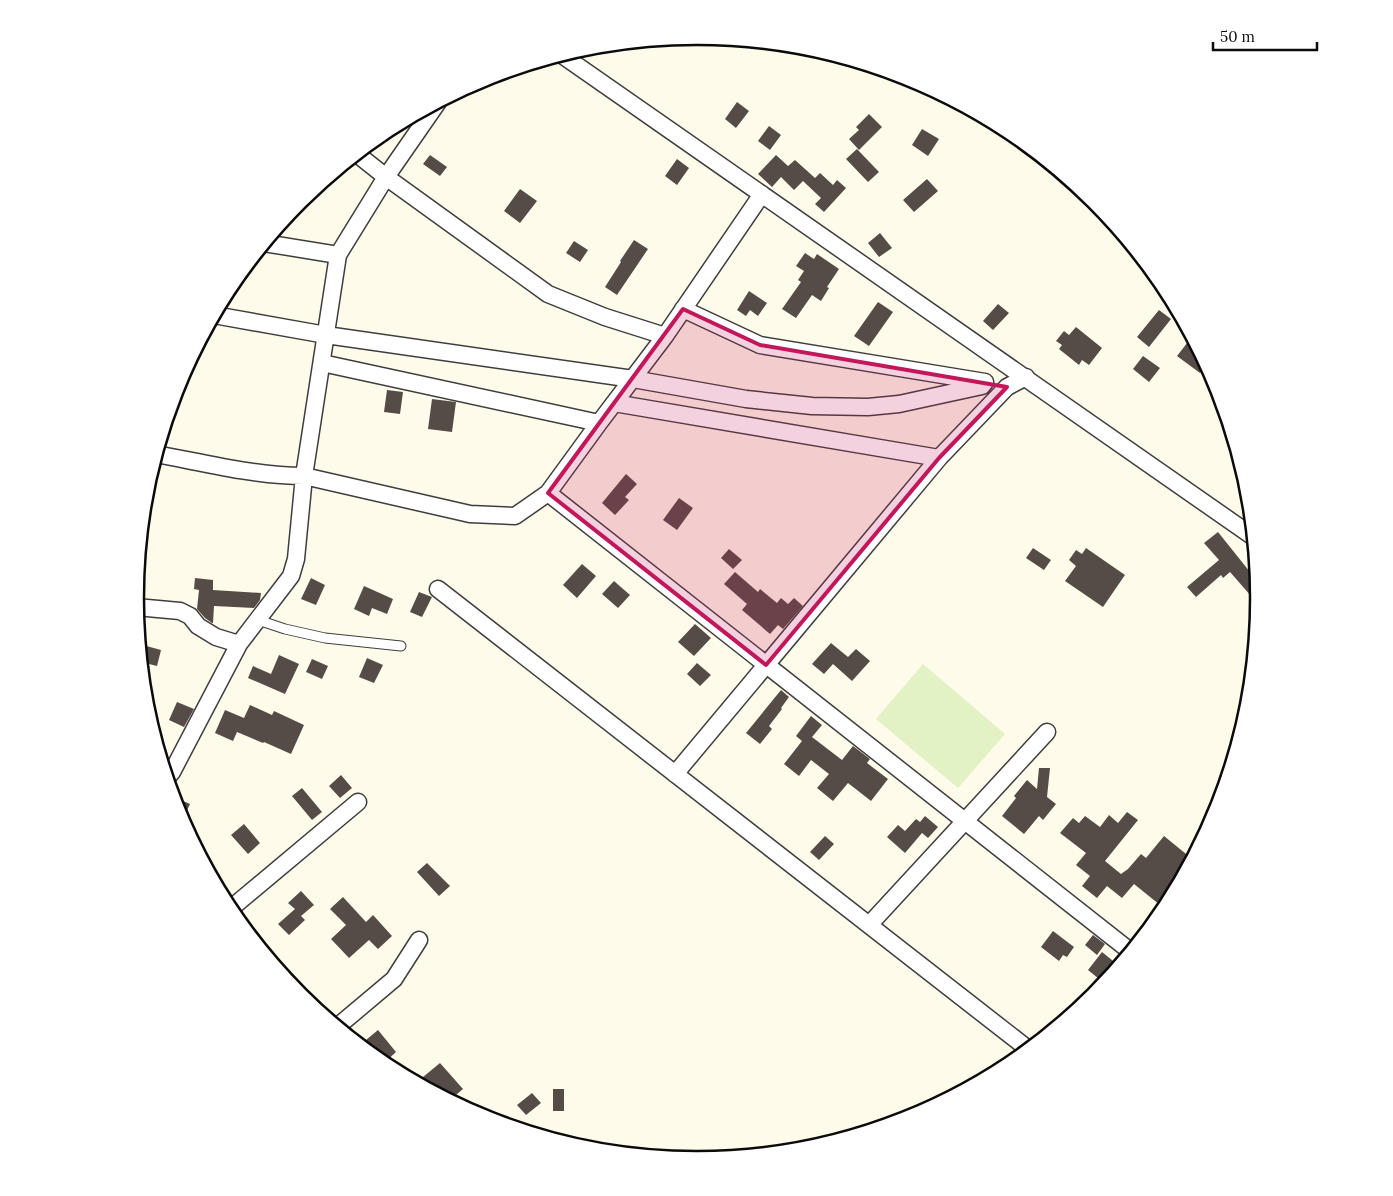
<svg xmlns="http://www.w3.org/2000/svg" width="1393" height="1196" font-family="Lora,serif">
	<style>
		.pitch { fill: #e2f2c4 }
		.building { fill: #554c47 }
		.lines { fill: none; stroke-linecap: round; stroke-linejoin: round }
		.lane-casing { stroke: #3e3e3e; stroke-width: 11 }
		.street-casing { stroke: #3e3e3e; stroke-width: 19 }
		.lane { stroke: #fff; stroke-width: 9 }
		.street { stroke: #fff; stroke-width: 16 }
		.marked { fill: #c2185b; fill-opacity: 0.2; stroke: #c2185b; stroke-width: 4; stroke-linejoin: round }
		.rim { fill: none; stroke: #0b0b0b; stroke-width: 2.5 }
	</style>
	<rect width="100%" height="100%" fill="#fffbea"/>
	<!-- pitch -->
	<path class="pitch" d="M 923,664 L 1005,734 L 958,788 L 876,719 Z"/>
	<!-- building -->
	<path class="building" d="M 737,102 L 749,111 L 736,128 L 725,119 Z
		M 869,114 L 882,127 L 859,150 L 849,139 L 859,130 L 856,127 Z
		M 769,126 L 781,135 L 770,150 L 758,141 Z
		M 922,129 L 939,139 L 928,156 L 912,145 Z
		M 857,149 L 879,172 L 868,182 L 846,159 Z
		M 430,155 L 447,167 L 440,176 L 423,164 Z
		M 776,155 L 788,166 L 795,160 L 815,178 L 820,173 L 833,185 L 837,180 L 846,188 L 824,212 L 815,204 L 821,198 L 803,181 L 794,190 L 781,177 L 772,187 L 758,174 Z
		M 677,159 L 689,168 L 677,185 L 665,176 Z
		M 927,179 L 938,191 L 914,212 L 903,200 Z
		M 520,189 L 537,201 L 520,223 L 504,211 Z
		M 880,233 L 892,248 L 879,257 L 868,243 Z
		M 634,240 L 648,249 L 617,295 L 605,287 L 621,262 L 620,261 Z
		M 574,241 L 588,250 L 580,262 L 566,253 Z
		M 805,253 L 814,259 L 817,254 L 839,269 L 827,287 L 829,288 L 821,301 L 812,295 L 796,318 L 782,309 L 801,282 L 798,280 L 804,271 L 796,266 Z
		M 749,291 L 767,303 L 758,316 L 750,310 L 746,316 L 737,310 Z
		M 878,302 L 893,312 L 869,346 L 854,336 Z
		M 998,304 L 1009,313 L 993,330 L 983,321 Z
		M 1159,310 L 1171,319 L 1149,347 L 1137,337 Z
		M 1076,327 L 1102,348 L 1089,365 L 1082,360 L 1079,365 L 1059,349 L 1062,345 L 1056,341 L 1064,331 L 1069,335 Z
		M 1191,338 L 1206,365 L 1200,373 L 1177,356 Z
		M 1143,356 L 1160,368 L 1149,382 L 1133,369 Z
		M 387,390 L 403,392 L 400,414 L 384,412 Z
		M 432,399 L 456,402 L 452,432 L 428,429 Z
		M 626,474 L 637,484 L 625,497 L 629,500 L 615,515 L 602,503 Z
		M 679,498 L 693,508 L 677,530 L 663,520 Z
		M 1218,532 L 1250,572 L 1255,568 L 1258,598 L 1258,604 L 1230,572 L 1223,578 L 1221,575 L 1196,597 L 1187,587 L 1219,560 L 1204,543 Z
		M 1033,548 L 1051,560 L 1044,570 L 1026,558 Z
		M 1086,548 L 1125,575 L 1103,607 L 1065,581 L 1076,566 L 1069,560 L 1076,550 L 1082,554 Z
		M 729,549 L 742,560 L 733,569 L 721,558 Z
		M 582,564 L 596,576 L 577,598 L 563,585 Z
		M 735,572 L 758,592 L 760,589 L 777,603 L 781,598 L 788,604 L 794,598 L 803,606 L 783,629 L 778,625 L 770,634 L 742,610 L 747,604 L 724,584 Z
		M 195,578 L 213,580 L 213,590 L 261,593 L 260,600 L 254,608 L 214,606 L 213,623 L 212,623 L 205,618 L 197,609 L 199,590 L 194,589 Z
		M 311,578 L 325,585 L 316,605 L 301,599 Z
		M 614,581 L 630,595 L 618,608 L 602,594 Z
		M 364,586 L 393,599 L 387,614 L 372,608 L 369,616 L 354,609 Z
		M 419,592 L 432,597 L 422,617 L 410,612 Z
		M 695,624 L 711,638 L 694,656 L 678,642 Z
		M 831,643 L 848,657 L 856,649 L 870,661 L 852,681 L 833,664 L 824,674 L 812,664 Z
		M 139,644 L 161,650 L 157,666 L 141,662 Z
		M 279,655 L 299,664 L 285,694 L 248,678 L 253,666 L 271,674 Z
		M 367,658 L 383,665 L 374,683 L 359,677 Z
		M 312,659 L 328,666 L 322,679 L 306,672 Z
		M 697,663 L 711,675 L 700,686 L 687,674 Z
		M 781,690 L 789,697 L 781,708 L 782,709 L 769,726 L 772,729 L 760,744 L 746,733 Z
		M 177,702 L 194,709 L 184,727 L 169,720 Z
		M 250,705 L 272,715 L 274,711 L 304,725 L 291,754 L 264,742 L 263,743 L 237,732 L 233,741 L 215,733 L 225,710 L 244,718 Z
		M 811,716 L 822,725 L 812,737 L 842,760 L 853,746 L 870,759 L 867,763 L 888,779 L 871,801 L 848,783 L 833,801 L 817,788 L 829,774 L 811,760 L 799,776 L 784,764 L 802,741 L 796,736 Z
		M 1039,768 L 1050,768 L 1047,797 L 1056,804 L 1043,820 L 1039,816 L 1024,834 L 1002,816 L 1016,798 L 1014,796 L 1027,780 L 1037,789 Z
		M 341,775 L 352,788 L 340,798 L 329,786 Z
		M 302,788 L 322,812 L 312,820 L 292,796 Z
		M 172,796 L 190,804 L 182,821 L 177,813 Z
		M 1127,812 L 1138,820 L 1105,861 L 1121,874 L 1128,869 L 1141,854 L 1146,858 L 1164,836 L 1191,858 L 1180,879 L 1160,905 L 1134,884 L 1122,898 L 1107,886 L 1097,898 L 1082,886 L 1090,876 L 1076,865 L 1086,853 L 1060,833 L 1073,818 L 1079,823 L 1085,816 L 1100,827 L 1109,815 L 1118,823 Z
		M 925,816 L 938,827 L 928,838 L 922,833 L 905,853 L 887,837 L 898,825 L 905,831 L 916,819 L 920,822 Z
		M 244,824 L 260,843 L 248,854 L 231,835 Z
		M 825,836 L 834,844 L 819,860 L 810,852 Z
		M 427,863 L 450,886 L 439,896 L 417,872 Z
		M 301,891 L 314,905 L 301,916 L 305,920 L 289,935 L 278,924 L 295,909 L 288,903 Z
		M 343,897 L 366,922 L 373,915 L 392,936 L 378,949 L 369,940 L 349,958 L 331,939 L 346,925 L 330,909 Z
		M 1053,931 L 1074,947 L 1067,957 L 1063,955 L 1059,961 L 1041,947 Z
		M 1093,935 L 1105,944 L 1097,955 L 1085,945 Z
		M 1102,952 L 1118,965 L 1104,983 L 1088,970 Z
		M 378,1030 L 396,1052 L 383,1064 L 360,1045 Z
		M 440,1063 L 463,1089 L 450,1100 L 417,1082 Z
		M 553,1089 L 564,1089 L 564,1111 L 553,1111 Z
		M 532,1093 L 541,1103 L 526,1115 L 517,1105 Z"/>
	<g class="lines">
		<defs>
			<path id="lane" d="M 258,620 L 285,629 L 325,638 L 401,646"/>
			<path id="street" d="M 562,55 C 792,216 1023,375 1252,536
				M 357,154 L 386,177 L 548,294 L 605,317 L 665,336
				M 264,243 L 338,255
				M 683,309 L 760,345 L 985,382
				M 214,315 L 326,335 L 633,379 L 746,399 L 812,406 L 868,407 L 899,404 L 982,386 L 985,382
				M 322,363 L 599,423
				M 614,403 L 939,458
				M 156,454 C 205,463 255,476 304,476 L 470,514 L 515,516 L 548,493 L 599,423 L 665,336 L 762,194
				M 548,493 L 1130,951
				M 438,589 L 1028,1049
				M 136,607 L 180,611 L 190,616 L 198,626 L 216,637 L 239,644
				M 675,774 L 939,458 L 1007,387 L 1026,377
				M 167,778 L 172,772 L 239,644 L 291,576 L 296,559 L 304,476 L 338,255 L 386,177 L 438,102
				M 229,910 L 358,802
				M 869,925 L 1047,732
				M 337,1027 L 394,979 L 419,940"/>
		</defs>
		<!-- lane casing -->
		<use href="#lane" class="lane-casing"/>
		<!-- street casing -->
		<use href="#street" class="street-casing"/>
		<!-- lane -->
		<use href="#lane" class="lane"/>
		<!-- street -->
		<use href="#street" class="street"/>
	</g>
	<!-- marked area -->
	<path class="marked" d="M 683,309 L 760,345 L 1007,387 L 939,458 L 766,665 L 548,493 Z"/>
	<!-- crop -->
	<path d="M0 0H1393V1196H0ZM144 598a553 553 0 1 1 1106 0a553 553 0 1 1-1106 0Z" fill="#fff" fill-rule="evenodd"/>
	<path class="rim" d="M144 598a553 553 0 1 1 1106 0a553 553 0 1 1-1106 0Z"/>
	<!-- scale -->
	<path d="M1213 42v8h104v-8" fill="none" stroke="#0b0b0b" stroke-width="2.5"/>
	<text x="1220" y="42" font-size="15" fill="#0b0b0b" stroke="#ffffff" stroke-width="4" paint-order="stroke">50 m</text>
</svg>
